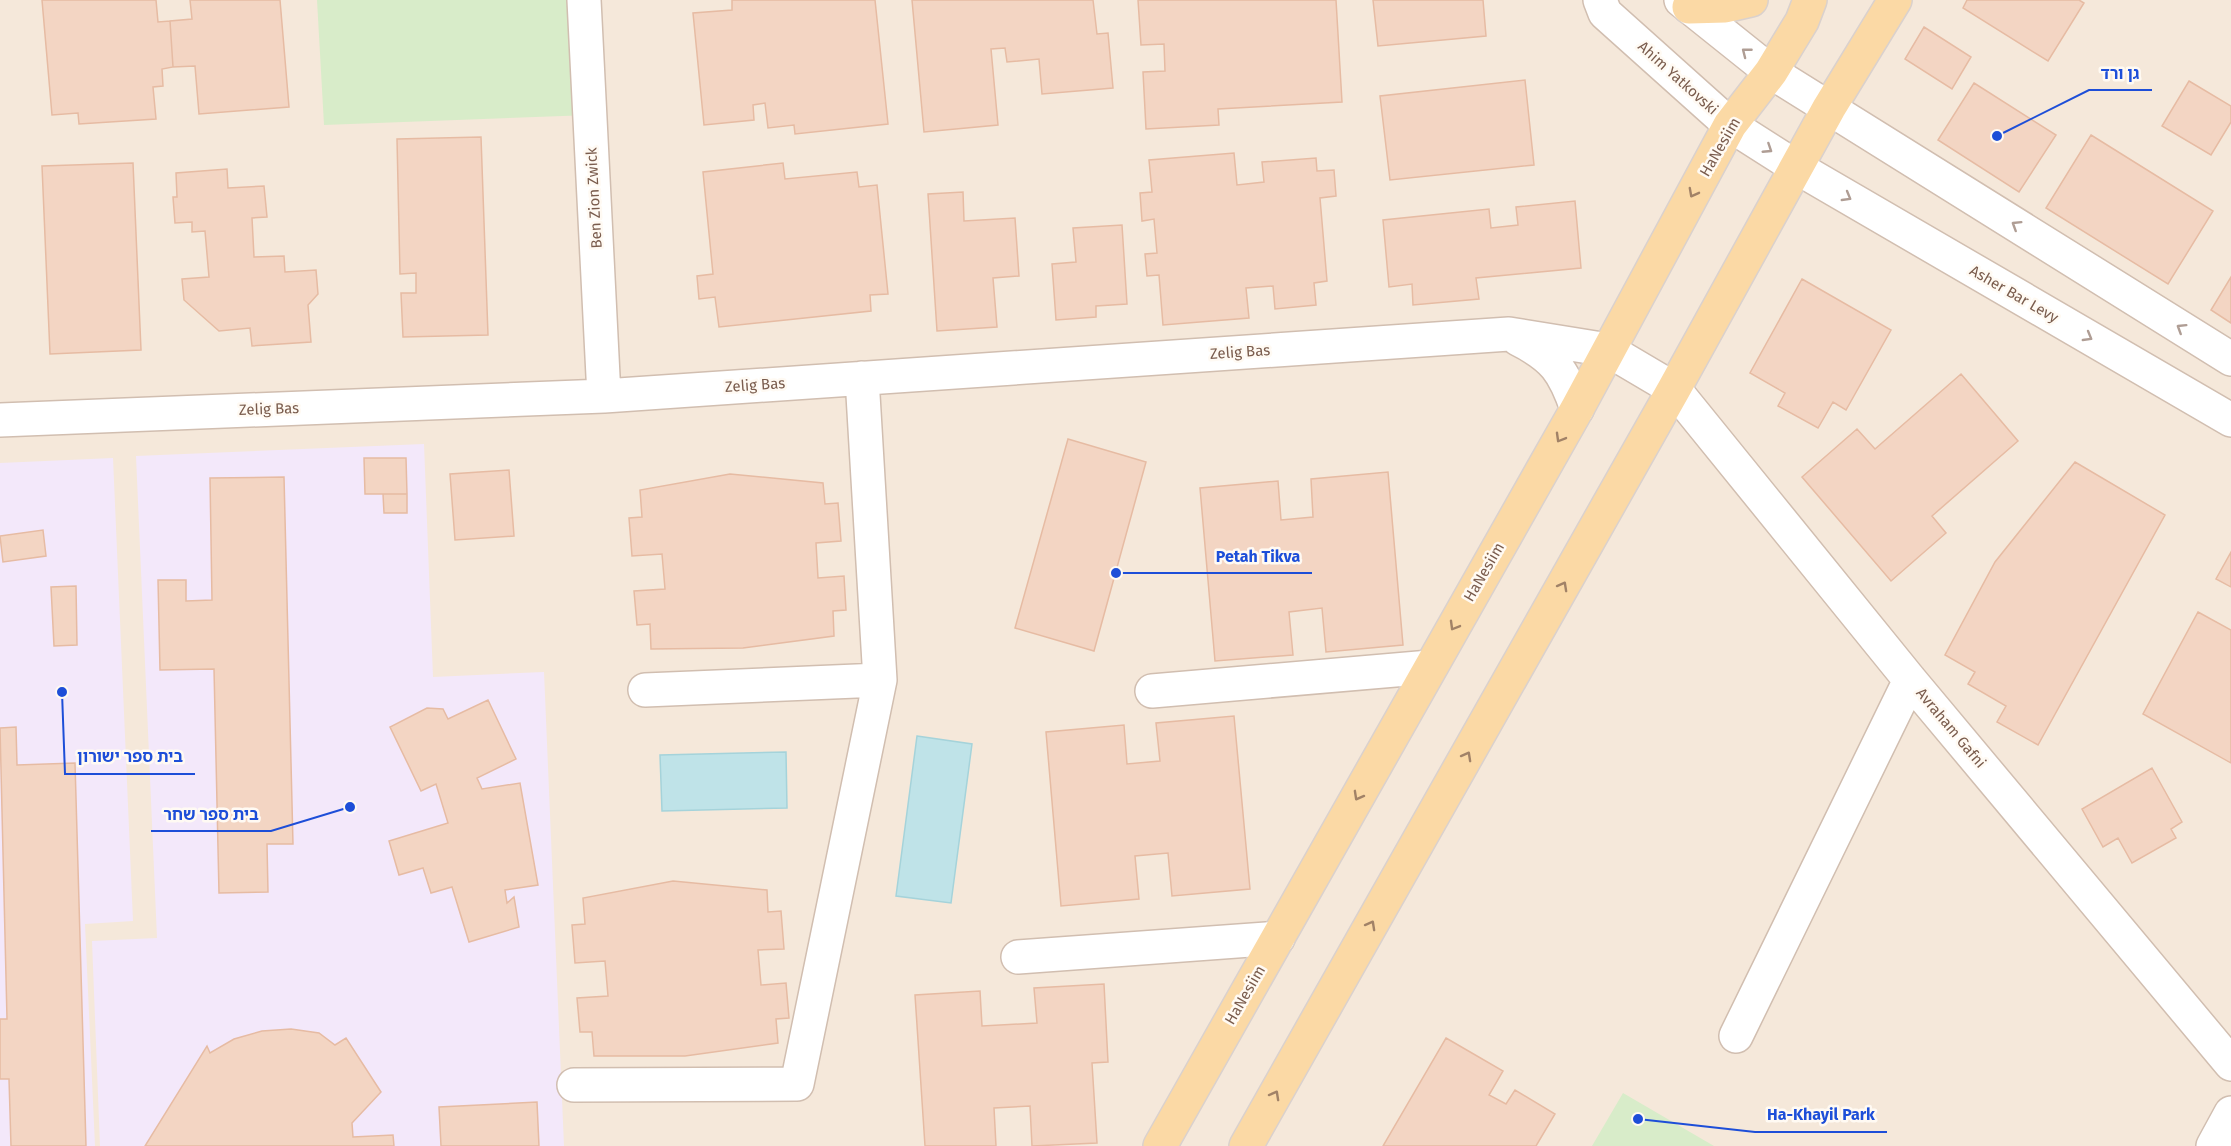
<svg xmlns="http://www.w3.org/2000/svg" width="2231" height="1146" font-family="'Fira Sans','Noto Sans Hebrew',sans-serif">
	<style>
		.residential { fill: #f5e8da }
		.education { fill: #f3e8fa }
		.green { fill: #d8ecc9 }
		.water { fill: #bfe3e8; stroke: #a5d3da; stroke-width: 1.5 }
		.building { fill: #f3d5c3; stroke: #e6bba3; stroke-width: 1.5 }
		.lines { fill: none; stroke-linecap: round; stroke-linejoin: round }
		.minor-casing { stroke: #d1beb0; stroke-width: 36 }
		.major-casing { stroke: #dad1cd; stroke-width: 36 }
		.minor { stroke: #fff; stroke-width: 33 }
		.major { stroke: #fbd9a5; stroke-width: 33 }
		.oneway { stroke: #af9d94 }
		.oneway2 { stroke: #a18267 }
		.labels { text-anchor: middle; stroke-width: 5; stroke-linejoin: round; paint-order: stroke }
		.street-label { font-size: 15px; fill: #7a5c4d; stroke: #fffaf3 }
		.leader { fill: none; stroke: #1d4ed8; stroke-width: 2 }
		.callout-dot { fill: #1d4ed8; stroke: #fffaf3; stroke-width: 2 }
		.callout-label { font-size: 16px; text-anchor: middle; font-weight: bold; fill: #1d4ed8; stroke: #fffaf3; stroke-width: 5; stroke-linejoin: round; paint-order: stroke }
	</style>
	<rect width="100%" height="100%" fill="#fdf6ec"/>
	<!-- residential -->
	<path class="residential" d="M 0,0 L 2231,0 L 2231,1146 L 0,1146 Z"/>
	<!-- education -->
	<path class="education" d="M 424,444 L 433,677 L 544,672 L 564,1146 L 100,1146 L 92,941 L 157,938 L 136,456 Z
		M 113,458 L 133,921 L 85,924 L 95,1146 L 0,1146 L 0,463 Z"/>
	<!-- green -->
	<path class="green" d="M 317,0 L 584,0 L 590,115 L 324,125 Z
		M 1623,1093 L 1714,1146 L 1592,1146 Z"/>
	<!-- water -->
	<path class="water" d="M 917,736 L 972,744 L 951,903 L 896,896 Z
		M 786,752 L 787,808 L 662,811 L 660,755 Z"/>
	<!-- building -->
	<path class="building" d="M 42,0 L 156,0 L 158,22 L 170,21 L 173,67 L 162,69 L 163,86 L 153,87 L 156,119 L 79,124 L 78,113 L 52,115 Z
		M 190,0 L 280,0 L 289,107 L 199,114 L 195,66 L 173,67 L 170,21 L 192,19 Z
		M 732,0 L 875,0 L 888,124 L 795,134 L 794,125 L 768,128 L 765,103 L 753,105 L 754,120 L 704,125 L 693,13 L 732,10 Z
		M 912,0 L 1093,0 L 1097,34 L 1108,33 L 1113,88 L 1042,94 L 1039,59 L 1007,62 L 1005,48 L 991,49 L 998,125 L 924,132 Z
		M 1138,0 L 1336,0 L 1342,102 L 1218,109 L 1219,125 L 1146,129 L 1143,72 L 1165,71 L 1164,44 L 1141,45 Z
		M 1373,0 L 1483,0 L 1486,36 L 1378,46 Z
		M 1967,0 L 2079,0 L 2084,3 L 2048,61 L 1963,8 Z
		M 1924,27 L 1971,57 L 1952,89 L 1905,59 Z
		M 1525,80 L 1534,165 L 1390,180 L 1380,96 Z
		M 2189,81 L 2231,106 L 2231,122 L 2211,155 L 2162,126 Z
		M 1974,83 L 2056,135 L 2019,192 L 1938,140 Z
		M 2091,135 L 2213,211 L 2168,284 L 2046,208 Z
		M 481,137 L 488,335 L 403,337 L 401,293 L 416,293 L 416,273 L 400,274 L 397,139 Z
		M 1234,153 L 1237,185 L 1264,182 L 1262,162 L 1316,158 L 1317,171 L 1334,170 L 1336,196 L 1320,198 L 1327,281 L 1314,283 L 1316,305 L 1275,309 L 1273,286 L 1246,288 L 1249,318 L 1163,325 L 1159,275 L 1147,276 L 1145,254 L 1157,253 L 1154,219 L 1142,221 L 1140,193 L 1152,192 L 1149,160 Z
		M 133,163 L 141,350 L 50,354 L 42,166 Z
		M 783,163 L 785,179 L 857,172 L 859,187 L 877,185 L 888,294 L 870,295 L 871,311 L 719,327 L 715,297 L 699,299 L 697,276 L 713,274 L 703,172 Z
		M 227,169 L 228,188 L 264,186 L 267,217 L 252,218 L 254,257 L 284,256 L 285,272 L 316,270 L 318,294 L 308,305 L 311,342 L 252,346 L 250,328 L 219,331 L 184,300 L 182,279 L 209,277 L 205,231 L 192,232 L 192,222 L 175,223 L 173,197 L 177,197 L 176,173 Z
		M 963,192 L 964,221 L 1015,218 L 1019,276 L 993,278 L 997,327 L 937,331 L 928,194 Z
		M 1575,201 L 1581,268 L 1476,278 L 1479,299 L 1413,305 L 1412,284 L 1389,287 L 1383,220 L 1489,209 L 1491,228 L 1518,225 L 1516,207 Z
		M 1122,225 L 1127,304 L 1096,306 L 1096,317 L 1056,320 L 1052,264 L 1076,262 L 1073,228 Z
		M 2231,277 L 2231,323 L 2211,310 Z
		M 1802,279 L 1891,330 L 1846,410 L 1833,402 L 1818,428 L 1778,406 L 1785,393 L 1750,373 Z
		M 1961,374 L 2018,441 L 1932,516 L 1946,533 L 1891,581 L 1802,477 L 1857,429 L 1875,449 Z
		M 1068,439 L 1146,462 L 1094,651 L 1015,628 Z
		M 364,458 L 406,458 L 407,494 L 365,494 Z
		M 2075,462 L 2165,515 L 2038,745 L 1997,722 L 2006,706 L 1968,684 L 1975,672 L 1945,655 L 1995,562 Z
		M 509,470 L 514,536 L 455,540 L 450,474 Z
		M 1388,472 L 1403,645 L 1326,652 L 1322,608 L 1289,612 L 1293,655 L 1215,661 L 1200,488 L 1278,481 L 1281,520 L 1313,517 L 1311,479 Z
		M 730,474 L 823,483 L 825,504 L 838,503 L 841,541 L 816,543 L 818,578 L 844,576 L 846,610 L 833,611 L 834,636 L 743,648 L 651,649 L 650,624 L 637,625 L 634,591 L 665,589 L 662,554 L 632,556 L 629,518 L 642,517 L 640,490 Z
		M 284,477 L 293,844 L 267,844 L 268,892 L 219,893 L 214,669 L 160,670 L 158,580 L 186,580 L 186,601 L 212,600 L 210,478 Z
		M 383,494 L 407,494 L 407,513 L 384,513 Z
		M 43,530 L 46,556 L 3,562 L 0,536 Z
		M 2231,552 L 2231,587 L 2216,579 Z
		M 76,586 L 77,645 L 54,646 L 51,587 Z
		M 2198,612 L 2231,630 L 2231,763 L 2143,714 Z
		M 488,700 L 516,759 L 477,778 L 482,789 L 520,783 L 538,885 L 505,890 L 507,903 L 514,897 L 519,927 L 469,942 L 452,887 L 431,893 L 423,868 L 399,875 L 389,841 L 448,823 L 436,784 L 421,791 L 390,727 L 427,708 L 443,709 L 448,719 Z
		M 1234,716 L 1250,889 L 1172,896 L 1168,853 L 1135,856 L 1139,899 L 1061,906 L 1046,732 L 1124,725 L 1127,764 L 1160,761 L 1156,723 Z
		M 16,727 L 17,765 L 75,763 L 86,1146 L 11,1146 L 9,1079 L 0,1079 L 0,1019 L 7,1019 L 0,728 Z
		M 2152,768 L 2182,822 L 2171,829 L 2176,838 L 2132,863 L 2118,838 L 2103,847 L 2082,809 Z
		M 673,881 L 767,890 L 768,912 L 781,911 L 784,949 L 758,950 L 761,985 L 786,983 L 789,1018 L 776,1019 L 778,1043 L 685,1056 L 594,1056 L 592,1032 L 580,1032 L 577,998 L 608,996 L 605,961 L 575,963 L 572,925 L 585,924 L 583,898 Z
		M 1104,984 L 1108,1062 L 1092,1063 L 1097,1143 L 1032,1146 L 1030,1106 L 994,1108 L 996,1146 L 925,1146 L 915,995 L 980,991 L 982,1026 L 1037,1023 L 1034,988 Z
		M 291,1029 L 319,1033 L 335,1045 L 346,1038 L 381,1092 L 352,1123 L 353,1137 L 393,1135 L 394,1146 L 145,1146 L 207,1046 L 210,1053 L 234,1039 L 262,1031 Z
		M 1446,1038 L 1503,1071 L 1489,1095 L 1506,1104 L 1515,1090 L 1555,1114 L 1536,1146 L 1383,1146 Z
		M 537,1102 L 539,1146 L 441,1146 L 439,1107 Z"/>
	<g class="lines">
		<defs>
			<path id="minor" d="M 584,0 L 604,396
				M 1600,0 L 1605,13 L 1730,125 L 1796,167 L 2231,420
				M 1681,0 L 1771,72 L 2231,359
				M 1518,339 C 1554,357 1564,371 1577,409
				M 0,420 L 604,396 L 1509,334 L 1608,350 L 1674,389 L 1910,680 L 2231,1064
				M 645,690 L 880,680
				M 1152,691 L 1430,667
				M 1018,957 L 1278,938
				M 1736,1036 L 1910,680
				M 574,1085 L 797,1084 L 880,680 L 862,378
				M 2213,1146 L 2231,1113"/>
			<path id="major" d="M 1689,7 L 1725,6 L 1751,0
				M 1160,1146 L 1577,409 L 1730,125 L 1771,72 L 1802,21 L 1810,0
				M 1246,1146 L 1674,389 L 1829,108 L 1895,0"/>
		</defs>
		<!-- minor casing -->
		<use href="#minor" class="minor-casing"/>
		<!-- major casing -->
		<use href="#major" class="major-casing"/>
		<!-- minor -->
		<use href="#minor" class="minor"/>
		<!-- major -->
		<use href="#major" class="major"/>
	</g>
	<!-- one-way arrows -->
	<defs><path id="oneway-chevron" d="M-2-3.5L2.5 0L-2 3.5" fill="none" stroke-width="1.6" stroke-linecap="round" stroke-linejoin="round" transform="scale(1.5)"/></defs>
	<g class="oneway">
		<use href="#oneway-chevron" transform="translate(1746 52) rotate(-142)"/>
		<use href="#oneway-chevron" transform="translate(1768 149) rotate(33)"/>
		<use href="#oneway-chevron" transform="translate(1847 197) rotate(30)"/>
		<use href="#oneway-chevron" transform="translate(2016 225) rotate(-148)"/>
		<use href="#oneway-chevron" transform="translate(2181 328) rotate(-148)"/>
		<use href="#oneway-chevron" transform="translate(2088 337) rotate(30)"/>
	</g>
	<g class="oneway2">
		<use href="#oneway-chevron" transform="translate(1693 193) rotate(118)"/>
		<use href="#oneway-chevron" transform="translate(1560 438) rotate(120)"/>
		<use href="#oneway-chevron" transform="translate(1563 586) rotate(-61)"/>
		<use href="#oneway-chevron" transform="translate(1454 626) rotate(120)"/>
		<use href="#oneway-chevron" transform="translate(1467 756) rotate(-61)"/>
		<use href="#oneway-chevron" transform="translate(1358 796) rotate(119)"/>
		<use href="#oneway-chevron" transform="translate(1371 925) rotate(-61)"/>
		<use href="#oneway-chevron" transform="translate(1275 1095) rotate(-61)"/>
	</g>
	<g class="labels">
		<!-- street labels -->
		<g class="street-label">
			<text transform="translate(1678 78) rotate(42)" y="5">Ahim Yatkovski</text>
			<text transform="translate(1720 147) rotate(-60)" y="5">HaNesiim</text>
			<text transform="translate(594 198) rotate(-93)" y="5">Ben Zion Zwick</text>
			<text transform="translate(2014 294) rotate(30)" y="5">Asher Bar Levy</text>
			<text transform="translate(1240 352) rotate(-4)" y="5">Zelig Bas</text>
			<text transform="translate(755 385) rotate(-4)" y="5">Zelig Bas</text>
			<text transform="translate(269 409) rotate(-2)" y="5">Zelig Bas</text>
			<text transform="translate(1484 572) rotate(-60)" y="5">HaNesiim</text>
			<text transform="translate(1951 728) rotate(50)" y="5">Avraham Gafni</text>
			<text transform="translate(1245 995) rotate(-60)" y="5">HaNesiim</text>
		</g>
	</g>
	<!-- callouts -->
	<path class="leader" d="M1997 136L2089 90H2152M1116 573L1204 573H1312M62 692L65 774H195M350 807L271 831H151M1638 1119L1755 1132H1887"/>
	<g class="callout-dot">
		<circle cx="1997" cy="136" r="6"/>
		<circle cx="1116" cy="573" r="6"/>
		<circle cx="62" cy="692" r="6"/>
		<circle cx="350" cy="807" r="6"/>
		<circle cx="1638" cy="1119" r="6"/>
	</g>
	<g class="callout-label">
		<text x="2120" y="79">גן ורד</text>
		<text x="1258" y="562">Petah Tikva</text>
		<text x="130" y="762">בית ספר ישורון</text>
		<text x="211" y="820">בית ספר שחר</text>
		<text x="1821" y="1120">Ha-Khayil Park</text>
	</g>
</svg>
